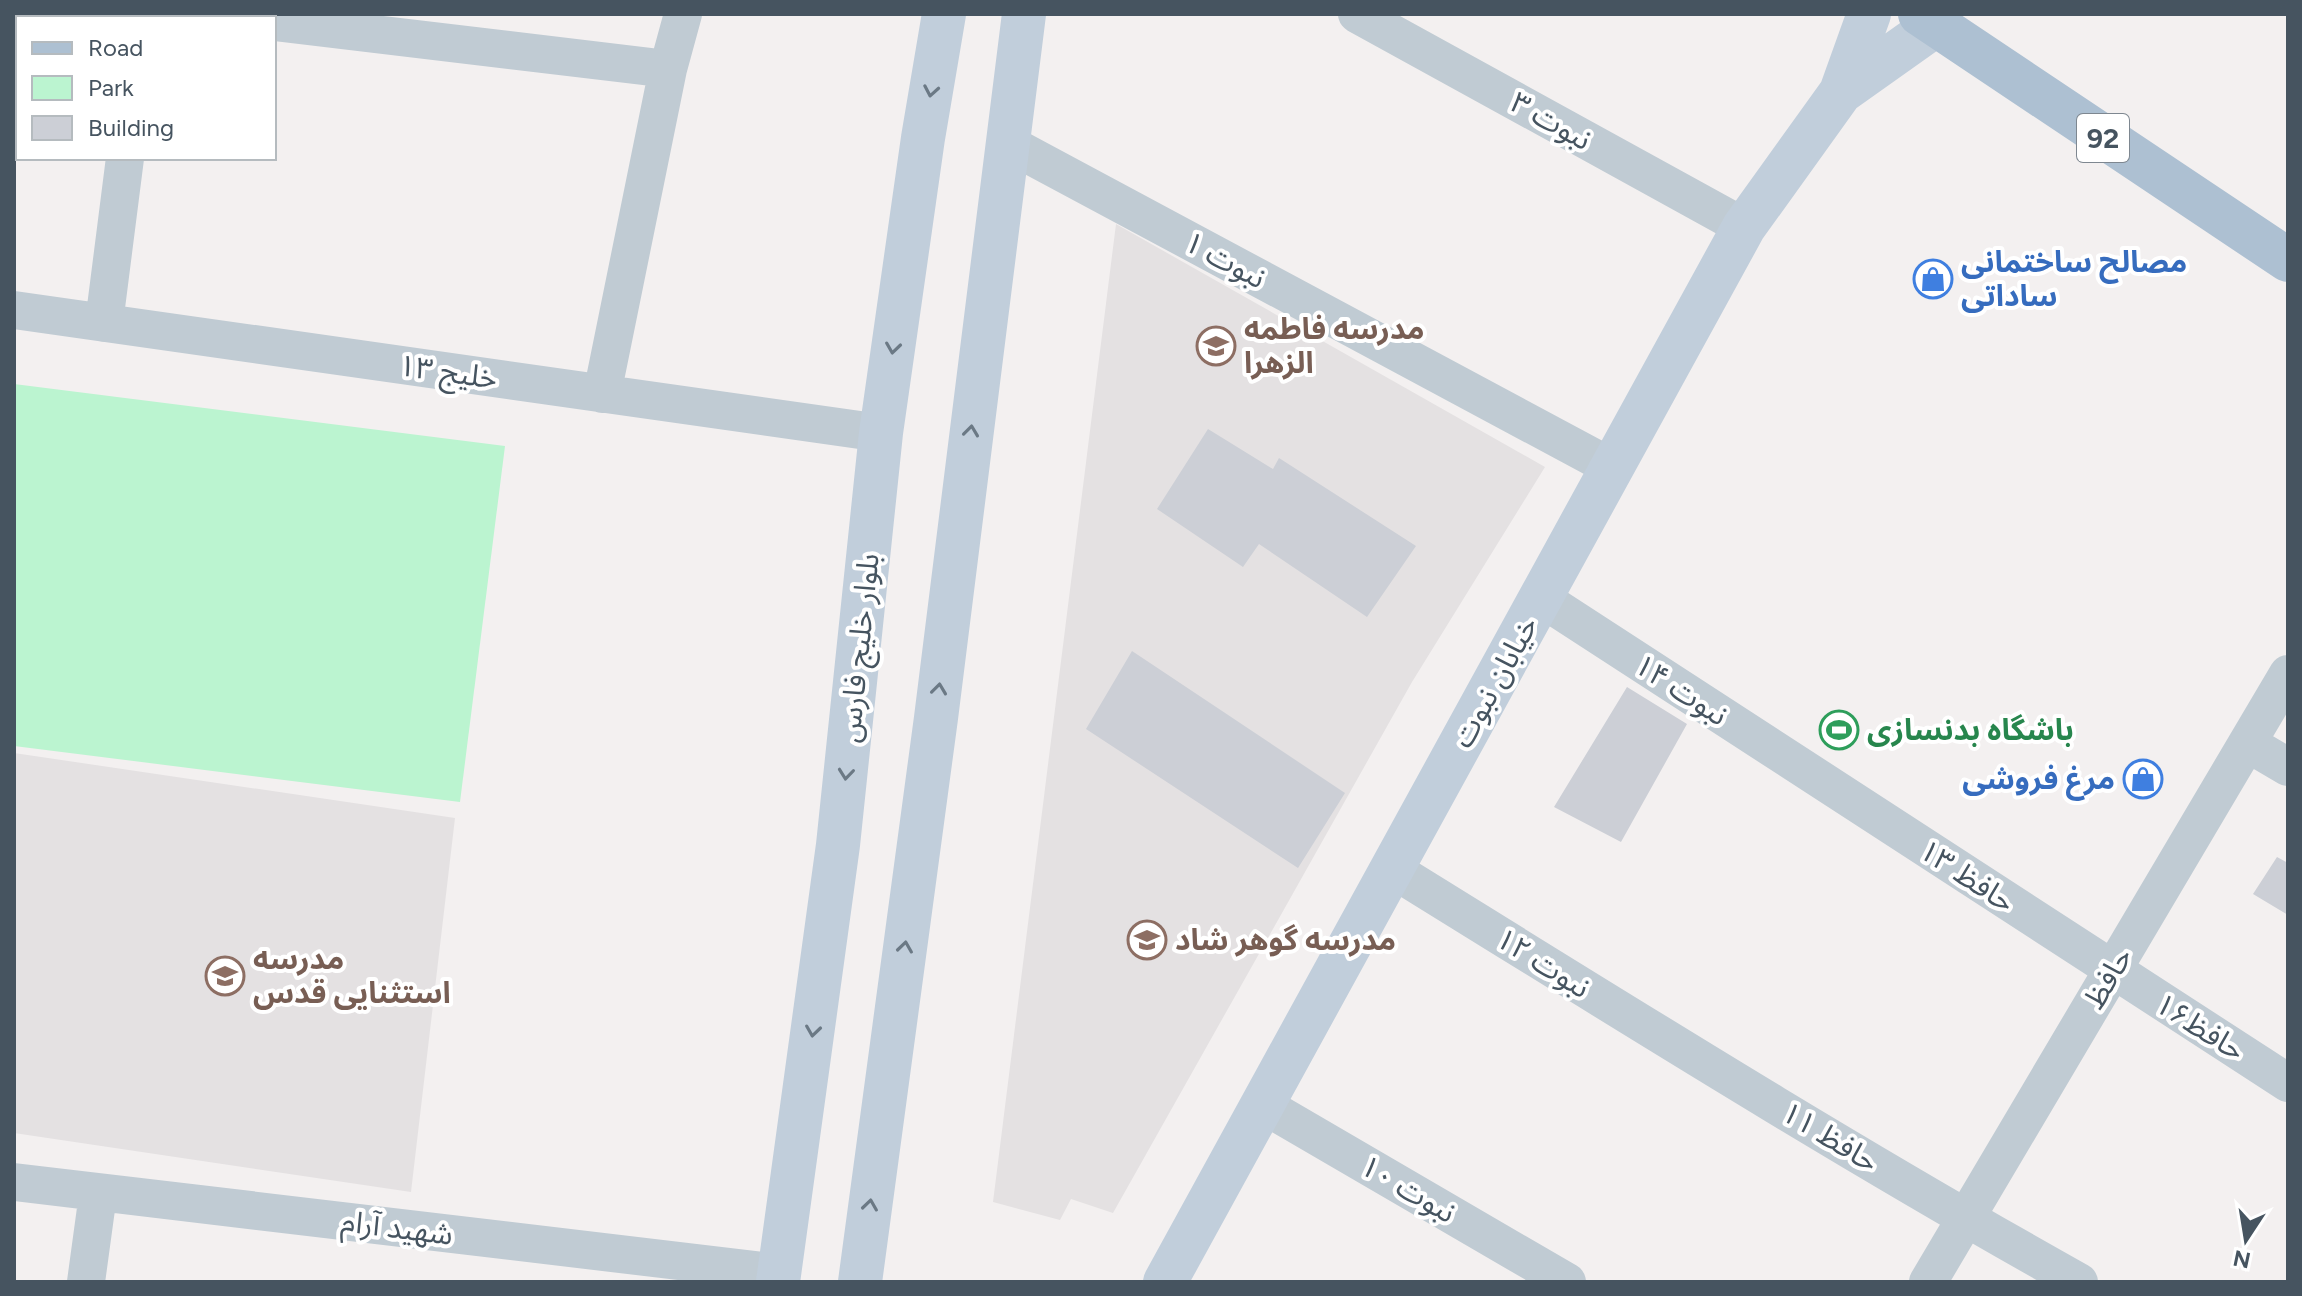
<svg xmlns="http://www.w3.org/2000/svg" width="2302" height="1296" font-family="Figtree,'Noto Sans Arabic',sans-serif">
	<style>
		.education { fill: #e4e1e2 }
		.green { fill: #bbf4d0 }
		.building { fill: #cccfd6 }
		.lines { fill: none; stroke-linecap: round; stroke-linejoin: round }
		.minor { stroke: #c0cbd3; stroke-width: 38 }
		.secondary { stroke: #c1cedb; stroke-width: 44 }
		.primary { stroke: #adc0d2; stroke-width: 44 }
		.oneway { stroke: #6b7985 }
		.labels { text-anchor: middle; stroke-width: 8; stroke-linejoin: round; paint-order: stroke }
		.shield { fill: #fff; stroke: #7e8790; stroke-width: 2 }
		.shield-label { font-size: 28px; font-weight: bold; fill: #465460 }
		.street-label { font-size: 30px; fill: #465460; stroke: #fff }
		.shop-label { font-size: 30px; font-weight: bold; fill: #366cbe; stroke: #fff; text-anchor: start }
		.education-label { font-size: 30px; font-weight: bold; fill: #785e54; stroke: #fff; text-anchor: start }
		.leisure-label { font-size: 30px; font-weight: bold; fill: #27864d; stroke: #fff; text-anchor: start }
	</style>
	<rect width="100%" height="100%" fill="#f3f0f0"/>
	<!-- education -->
	<path class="education" d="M 1116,224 L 1545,467 L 1412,682 L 1113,1213 L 1071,1199 L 1060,1220 L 993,1202 Z
		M 14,753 L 455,818 L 411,1192 L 14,1133 Z"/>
	<!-- green -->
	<path class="green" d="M 14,384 L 505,446 L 460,802 L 14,746 Z"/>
	<!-- building -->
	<path class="building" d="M 1208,429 L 1273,469 L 1279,458 L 1416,546 L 1367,617 L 1259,544 L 1243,567 L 1157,509 Z
		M 1132,651 L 1345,793 L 1298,868 L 1086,729 Z
		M 1627,687 L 1687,724 L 1621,842 L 1554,807 Z
		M 2277,857 L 2288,863 L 2288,915 L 2253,894 Z"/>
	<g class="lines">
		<!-- minor -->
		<path class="minor" d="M 204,14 L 238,18
			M 1357,14 L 1744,227
			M 142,18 L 142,14
			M 274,22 L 668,69
			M 1007,143 L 1613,468
			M 14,310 L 881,433
			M 104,323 L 125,158
			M 602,394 L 668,69 L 683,14
			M 1541,598 L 2288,1083
			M 2247,743 L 2288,767
			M 1392,869 C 1620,1010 1846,1152 2079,1282
			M 1263,1105 L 1567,1282
			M 14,1182 L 780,1273
			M 86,1282 L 98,1194
			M 1928,1282 L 2288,674"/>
		<!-- secondary -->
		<path class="secondary" d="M 1841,92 L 1934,26 L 1940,14
			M 778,1282 L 838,845 L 881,433 L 923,138 L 944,14
			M 860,1282 L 936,718 L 1024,14
			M 1165,1282 L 1744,227 L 1841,92 L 1869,14"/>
		<!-- primary -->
		<path class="primary" d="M 1920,14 L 2288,260"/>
	</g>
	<!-- one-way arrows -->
	<defs><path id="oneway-chevron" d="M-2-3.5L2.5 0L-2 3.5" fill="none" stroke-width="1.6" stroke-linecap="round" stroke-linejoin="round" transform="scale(2)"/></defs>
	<g class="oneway">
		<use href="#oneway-chevron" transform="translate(931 91) rotate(100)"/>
		<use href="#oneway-chevron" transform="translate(893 348) rotate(98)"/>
		<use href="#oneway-chevron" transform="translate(971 431) rotate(-83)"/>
		<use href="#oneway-chevron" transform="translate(939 689) rotate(-83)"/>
		<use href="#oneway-chevron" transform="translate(846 774) rotate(96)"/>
		<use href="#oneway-chevron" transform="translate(905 947) rotate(-82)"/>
		<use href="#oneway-chevron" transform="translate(813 1031) rotate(98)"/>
		<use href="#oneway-chevron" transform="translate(870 1205) rotate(-82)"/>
	</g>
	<!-- icons -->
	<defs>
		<symbol id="shop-ring" viewBox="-11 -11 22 22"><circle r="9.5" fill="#fff" stroke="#3f7fe0" stroke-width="1.5"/><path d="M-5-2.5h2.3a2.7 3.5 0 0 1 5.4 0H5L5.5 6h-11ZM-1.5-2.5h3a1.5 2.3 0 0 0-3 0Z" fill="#3f7fe0"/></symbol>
		<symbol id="school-ring" viewBox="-11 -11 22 22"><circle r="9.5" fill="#fff" stroke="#8d6e63" stroke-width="1.5"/><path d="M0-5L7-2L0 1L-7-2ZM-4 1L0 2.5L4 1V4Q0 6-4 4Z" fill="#8d6e63"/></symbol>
		<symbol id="stadium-ring" viewBox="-11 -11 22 22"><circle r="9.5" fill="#fff" stroke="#2e9e5b" stroke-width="1.5"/><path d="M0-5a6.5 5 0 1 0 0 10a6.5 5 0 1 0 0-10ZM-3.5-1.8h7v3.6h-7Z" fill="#2e9e5b"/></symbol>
	</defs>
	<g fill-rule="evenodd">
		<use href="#shop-ring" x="1911" y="257" width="44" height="44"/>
		<use href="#school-ring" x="1194" y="324" width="44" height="44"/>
		<use href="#stadium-ring" x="1817" y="708" width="44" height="44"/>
		<use href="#shop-ring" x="2121" y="757" width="44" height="44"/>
		<use href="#school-ring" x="1125" y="918" width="44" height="44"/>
		<use href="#school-ring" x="203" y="954" width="44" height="44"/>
	</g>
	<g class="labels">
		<!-- shield labels -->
		<rect class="shield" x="2077" y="114" width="52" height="48" rx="6"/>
		<g class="shield-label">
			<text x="2103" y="148">92</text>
		</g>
		<!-- street labels -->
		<g class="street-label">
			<text transform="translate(1551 121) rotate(29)" y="10">نبوت ۳</text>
			<text transform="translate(1225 260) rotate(28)" y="10">نبوت ۱</text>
			<text transform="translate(448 372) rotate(8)" y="10">خلیج ۱۳</text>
			<text transform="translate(859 648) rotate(-84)" y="10">بلوار خلیج فارس</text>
			<text transform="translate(1495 682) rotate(-61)" y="10">خیابان نبوت</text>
			<text transform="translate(1681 690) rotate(33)" y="10">نبوت ۱۴</text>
			<text transform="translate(1967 876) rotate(33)" y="10">حافظ ۱۳</text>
			<text transform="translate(1543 963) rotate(32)" y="10">نبوت ۱۲</text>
			<text transform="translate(2108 978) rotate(-59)" y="10">حافظ</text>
			<text transform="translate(2200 1027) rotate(32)" y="10">حافظ۱۶</text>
			<text transform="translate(1830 1137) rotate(31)" y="10">حافظ ۱۱</text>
			<text transform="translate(1408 1189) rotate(30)" y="10">نبوت ۱۰</text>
			<text transform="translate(397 1228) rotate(7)" y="10">شهید آرام</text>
		</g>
		<!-- shop labels -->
		<g class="shop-label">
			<text x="1961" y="272">مصالح ساختمانی<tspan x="1961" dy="34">ساداتی</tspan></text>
			<text x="2115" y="789" text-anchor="end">مرغ فروشی</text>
		</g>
		<!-- education labels -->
		<g class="education-label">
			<text x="1244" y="339">مدرسه فاطمه<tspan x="1244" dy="34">الزهرا</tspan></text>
			<text x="1175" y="950">مدرسه گوهر شاد</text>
			<text x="253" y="969">مدرسه<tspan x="253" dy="34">استثنایی قدس</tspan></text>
		</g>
		<!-- leisure labels -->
		<g class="leisure-label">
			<text x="1867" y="740">باشگاه بدنسازی</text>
		</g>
	</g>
	<!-- border -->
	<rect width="2302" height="1296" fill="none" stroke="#465460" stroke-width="32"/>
	<!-- legend -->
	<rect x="16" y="16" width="260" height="144" fill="#ffffff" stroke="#b5bbbf" stroke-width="2"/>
	<rect x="32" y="42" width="40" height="12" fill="#adc0d2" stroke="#b5bbbf" stroke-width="2"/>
	<text x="88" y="56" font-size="24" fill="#465460">Road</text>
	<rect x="32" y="76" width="40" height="24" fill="#bbf4d0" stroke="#b5bbbf" stroke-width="2"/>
	<text x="88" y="96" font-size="24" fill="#465460">Park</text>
	<rect x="32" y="116" width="40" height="24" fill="#cccfd6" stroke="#b5bbbf" stroke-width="2"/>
	<text x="88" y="136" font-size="24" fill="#465460">Building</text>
	<!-- north arrow -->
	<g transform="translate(2246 1240) rotate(192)" stroke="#ffffff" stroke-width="6" paint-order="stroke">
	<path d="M0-6L14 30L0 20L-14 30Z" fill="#465460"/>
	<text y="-12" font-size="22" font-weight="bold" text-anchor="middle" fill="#465460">N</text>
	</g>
</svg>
